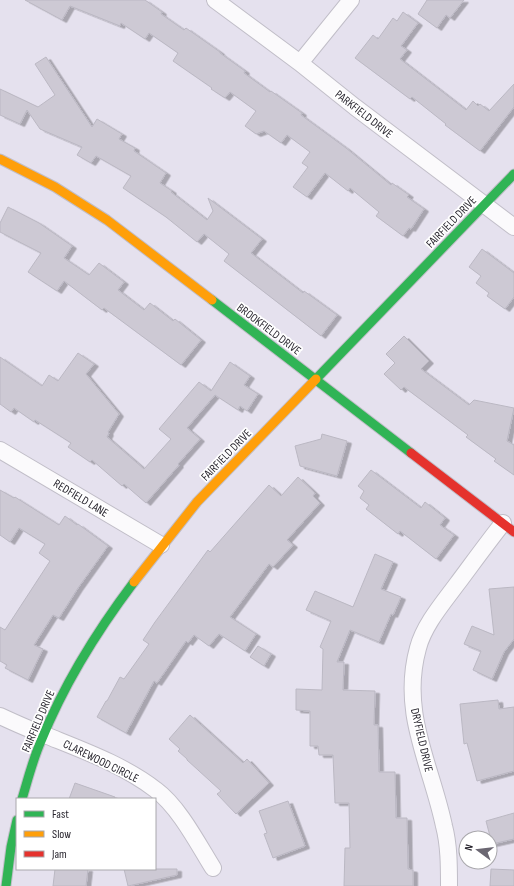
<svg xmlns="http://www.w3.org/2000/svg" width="514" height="886" font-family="'Sofia Sans Condensed',sans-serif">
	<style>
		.building { fill: #cdc9d4; stroke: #bbb8c3; filter: url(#shadow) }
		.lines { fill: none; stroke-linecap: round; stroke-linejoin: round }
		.street-casing { stroke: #c1bec8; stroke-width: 18 }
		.fast-casing { stroke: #c1bec8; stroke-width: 11 }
		.slow-casing { stroke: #c1bec8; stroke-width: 11 }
		.jam-casing { stroke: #c1bec8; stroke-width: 11 }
		.street { stroke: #fbfafc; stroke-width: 16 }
		.fast { stroke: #30b455; stroke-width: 9 }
		.slow { stroke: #ff9f0a; stroke-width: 9 }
		.jam { stroke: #e5322d; stroke-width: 9 }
		.labels { text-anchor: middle; stroke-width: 3.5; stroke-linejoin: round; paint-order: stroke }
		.street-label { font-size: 12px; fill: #29262f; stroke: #fff }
	</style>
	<defs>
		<filter id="shadow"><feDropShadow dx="4.5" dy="2.5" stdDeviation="0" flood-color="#0004"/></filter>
	</defs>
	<rect width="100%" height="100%" fill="#e5e1ee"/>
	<!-- building -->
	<path class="building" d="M 25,0 L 145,0 L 162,12 L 161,14 L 184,30 L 186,28 L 220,52 L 220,53 L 245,71 L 244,73 L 270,92 L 271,91 L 302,113 L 301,115 L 346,148 L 391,185 L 392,183 L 409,195 L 407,197 L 424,209 L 411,229 L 409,228 L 403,236 L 376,216 L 379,212 L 350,188 L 348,191 L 325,173 L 307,197 L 293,187 L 308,167 L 302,163 L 310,152 L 287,135 L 281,143 L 264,131 L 256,134 L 245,126 L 256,111 L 230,92 L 225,98 L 211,89 L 212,88 L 173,61 L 178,53 L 149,33 L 145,39 L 121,23 L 120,26 L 70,6 L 62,20 Z
		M 427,0 L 464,0 L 450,18 L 446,15 L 437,28 L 418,14 Z
		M 403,12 L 418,23 L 401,46 L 407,50 L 400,59 L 466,110 L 473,101 L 478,106 L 480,104 L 489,111 L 514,84 L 514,107 L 480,151 L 445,125 L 446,124 L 412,97 L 410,99 L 355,58 L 373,35 L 378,39 L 393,18 L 397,21 Z
		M 46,57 L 92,127 L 97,119 L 122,134 L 119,139 L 135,148 L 134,151 L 166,173 L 160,183 L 172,191 L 171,192 L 207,220 L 213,211 L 208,198 L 262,239 L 251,253 L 303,293 L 304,291 L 337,315 L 321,336 L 224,261 L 229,254 L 204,234 L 197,242 L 166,217 L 123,188 L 131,176 L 96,156 L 91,163 L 77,155 L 82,147 L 40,129 L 27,110 L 20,124 L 0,115 L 0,89 L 38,107 L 55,95 L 35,64 Z
		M 8,207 L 39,223 L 72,246 L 64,258 L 89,275 L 99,263 L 124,282 L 118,290 L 144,310 L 150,303 L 173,321 L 175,319 L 201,340 L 181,365 L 104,308 L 102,310 L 64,281 L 57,291 L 28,272 L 41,253 L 0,232 L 0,223 Z
		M 482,249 L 514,273 L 514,297 L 505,309 L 487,296 L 489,293 L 476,283 L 481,276 L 469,267 Z
		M 404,336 L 429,361 L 421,369 L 469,405 L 474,400 L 514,408 L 507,441 L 514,445 L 514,475 L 494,461 L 496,459 L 466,437 L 468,435 L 404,387 L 401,390 L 384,374 L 395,363 L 386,354 Z
		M 78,353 L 94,364 L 86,374 L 119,414 L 108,432 L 109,433 L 107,437 L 144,469 L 171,439 L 159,429 L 199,382 L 211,391 L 230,362 L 250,376 L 244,385 L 258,394 L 247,411 L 240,406 L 238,410 L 215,395 L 187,428 L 200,439 L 178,464 L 179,465 L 146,503 L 124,484 L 122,486 L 92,460 L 90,462 L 68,447 L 71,443 L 35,420 L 34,422 L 14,408 L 11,412 L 0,404 L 0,357 L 42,386 L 49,375 L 58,381 Z
		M 322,434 L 347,441 L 337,476 L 300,466 L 295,446 L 321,439 Z
		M 371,470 L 421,508 L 425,502 L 445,518 L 440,525 L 454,535 L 436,559 L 400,531 L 398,534 L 366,509 L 369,505 L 360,498 L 364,491 L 358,486 Z
		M 298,477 L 315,493 L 313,496 L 320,503 L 287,540 L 293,545 L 273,567 L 269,564 L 230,617 L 256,634 L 245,651 L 219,634 L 209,646 L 194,635 L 188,643 L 186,641 L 157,683 L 154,681 L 126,733 L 97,717 L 106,701 L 107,701 L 120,677 L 124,679 L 149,644 L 143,640 L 155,622 L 208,550 L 210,552 L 269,485 L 281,496 Z
		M 0,490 L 14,498 L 15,497 L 59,525 L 65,516 L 77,525 L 78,524 L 108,546 L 78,588 L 59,618 L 53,615 L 34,645 L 43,649 L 28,680 L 5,668 L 7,665 L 0,661 L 0,627 L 5,630 L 50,561 L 39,553 L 45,544 L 19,528 L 10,542 L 0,535 Z
		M 375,554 L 393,562 L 381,589 L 401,597 L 393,615 L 391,614 L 379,642 L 350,630 L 337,662 L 344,662 L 343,690 L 375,691 L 374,725 L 378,725 L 379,772 L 395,772 L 396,818 L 407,818 L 408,869 L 413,870 L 413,886 L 344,886 L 345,848 L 350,848 L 349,803 L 335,803 L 333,755 L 319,755 L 318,746 L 310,746 L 310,711 L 296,710 L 296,689 L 322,690 L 323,649 L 320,647 L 331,621 L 306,610 L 315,591 L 353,607 Z
		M 514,587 L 514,639 L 504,652 L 492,679 L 473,670 L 481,651 L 464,644 L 472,626 L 494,635 L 489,589 Z
		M 258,646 L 271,654 L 264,666 L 250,657 Z
		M 498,700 L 499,709 L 514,707 L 514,771 L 477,781 L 467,743 L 464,744 L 460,704 Z
		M 190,715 L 243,763 L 247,759 L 269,783 L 236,814 L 217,794 L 221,791 L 187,760 L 187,759 L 178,751 L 180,749 L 169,739 Z
		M 75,783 L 115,797 L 115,799 L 69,799 Z
		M 288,801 L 305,846 L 273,858 L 264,834 L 267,833 L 259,811 Z
		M 514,813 L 514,839 L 492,844 L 486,821 Z
		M 55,869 L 88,869 L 86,886 L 53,886 Z
		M 124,869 L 177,869 L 177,875 L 128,886 Z
		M 491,869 L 514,870 L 514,886 L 490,886 Z"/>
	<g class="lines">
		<defs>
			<path id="street" d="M 215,0 L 300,63 L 355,107 L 514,227
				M 300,63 L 351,0
				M 0,450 L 161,545
				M 0,716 C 15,723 30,730 45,735 C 82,750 124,765 156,790 C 179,807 198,844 213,868
				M 449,886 C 449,866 449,845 444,826 C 431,764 400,713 418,648 C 424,625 443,603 457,584 C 472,564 487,543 503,523"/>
			<path id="fast" d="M 212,300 L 411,453
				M 316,379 L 514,174
				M 22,799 C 28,779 33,759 41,741 C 64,684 97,631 134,582
				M 6,886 L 11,847 L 17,820"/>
			<path id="slow" d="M 0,159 L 55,187 L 107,220 L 212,300
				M 134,582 L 197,502 L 316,379"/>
			<path id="jam" d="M 411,453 L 514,532"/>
		</defs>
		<!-- street casing -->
		<use href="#street" class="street-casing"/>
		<!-- fast casing -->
		<use href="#fast" class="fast-casing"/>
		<!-- slow casing -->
		<use href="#slow" class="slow-casing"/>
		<!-- jam casing -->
		<use href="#jam" class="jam-casing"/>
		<!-- street -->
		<use href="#street" class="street"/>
		<!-- fast -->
		<use href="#fast" class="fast"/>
		<!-- slow -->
		<use href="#slow" class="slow"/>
		<!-- jam -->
		<use href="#jam" class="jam"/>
	</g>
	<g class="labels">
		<!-- street labels -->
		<g class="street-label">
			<text transform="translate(364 114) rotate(38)" y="4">PARKFIELD DRIVE</text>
			<text transform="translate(451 222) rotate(-46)" y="4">FAIRFIELD DRIVE</text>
			<text transform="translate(269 329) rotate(37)" y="4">BROOKFIELD DRIVE</text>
			<text transform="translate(226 455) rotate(-46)" y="4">FAIRFIELD DRIVE</text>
			<text transform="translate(81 498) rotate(31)" y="4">REDFIELD LANE</text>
			<text transform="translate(38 721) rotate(-67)" y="4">FAIRFIELD DRIVE</text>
			<text transform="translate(422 740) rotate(77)" y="4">DRYFIELD DRIVE</text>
			<text transform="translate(101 761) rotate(26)" y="4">CLAREWOOD CIRCLE</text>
		</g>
	</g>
	<!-- legend -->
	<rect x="16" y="798" width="140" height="72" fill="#ffffff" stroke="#a9a8ac"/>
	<rect x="24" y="811" width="20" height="6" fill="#30b455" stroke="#a9a8ac"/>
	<text x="52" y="818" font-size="12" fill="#29262f">Fast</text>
	<rect x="24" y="831" width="20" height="6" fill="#ff9f0a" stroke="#a9a8ac"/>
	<text x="52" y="838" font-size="12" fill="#29262f">Slow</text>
	<rect x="24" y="851" width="20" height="6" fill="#e5322d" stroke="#a9a8ac"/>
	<text x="52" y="858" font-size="12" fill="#29262f">Jam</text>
	<!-- north arrow -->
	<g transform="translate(478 850) rotate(285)"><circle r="19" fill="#ffffff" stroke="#a9a8ac"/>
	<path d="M0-3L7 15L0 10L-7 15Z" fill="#6b6772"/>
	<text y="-6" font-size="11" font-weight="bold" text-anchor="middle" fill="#29262f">N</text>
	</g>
</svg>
